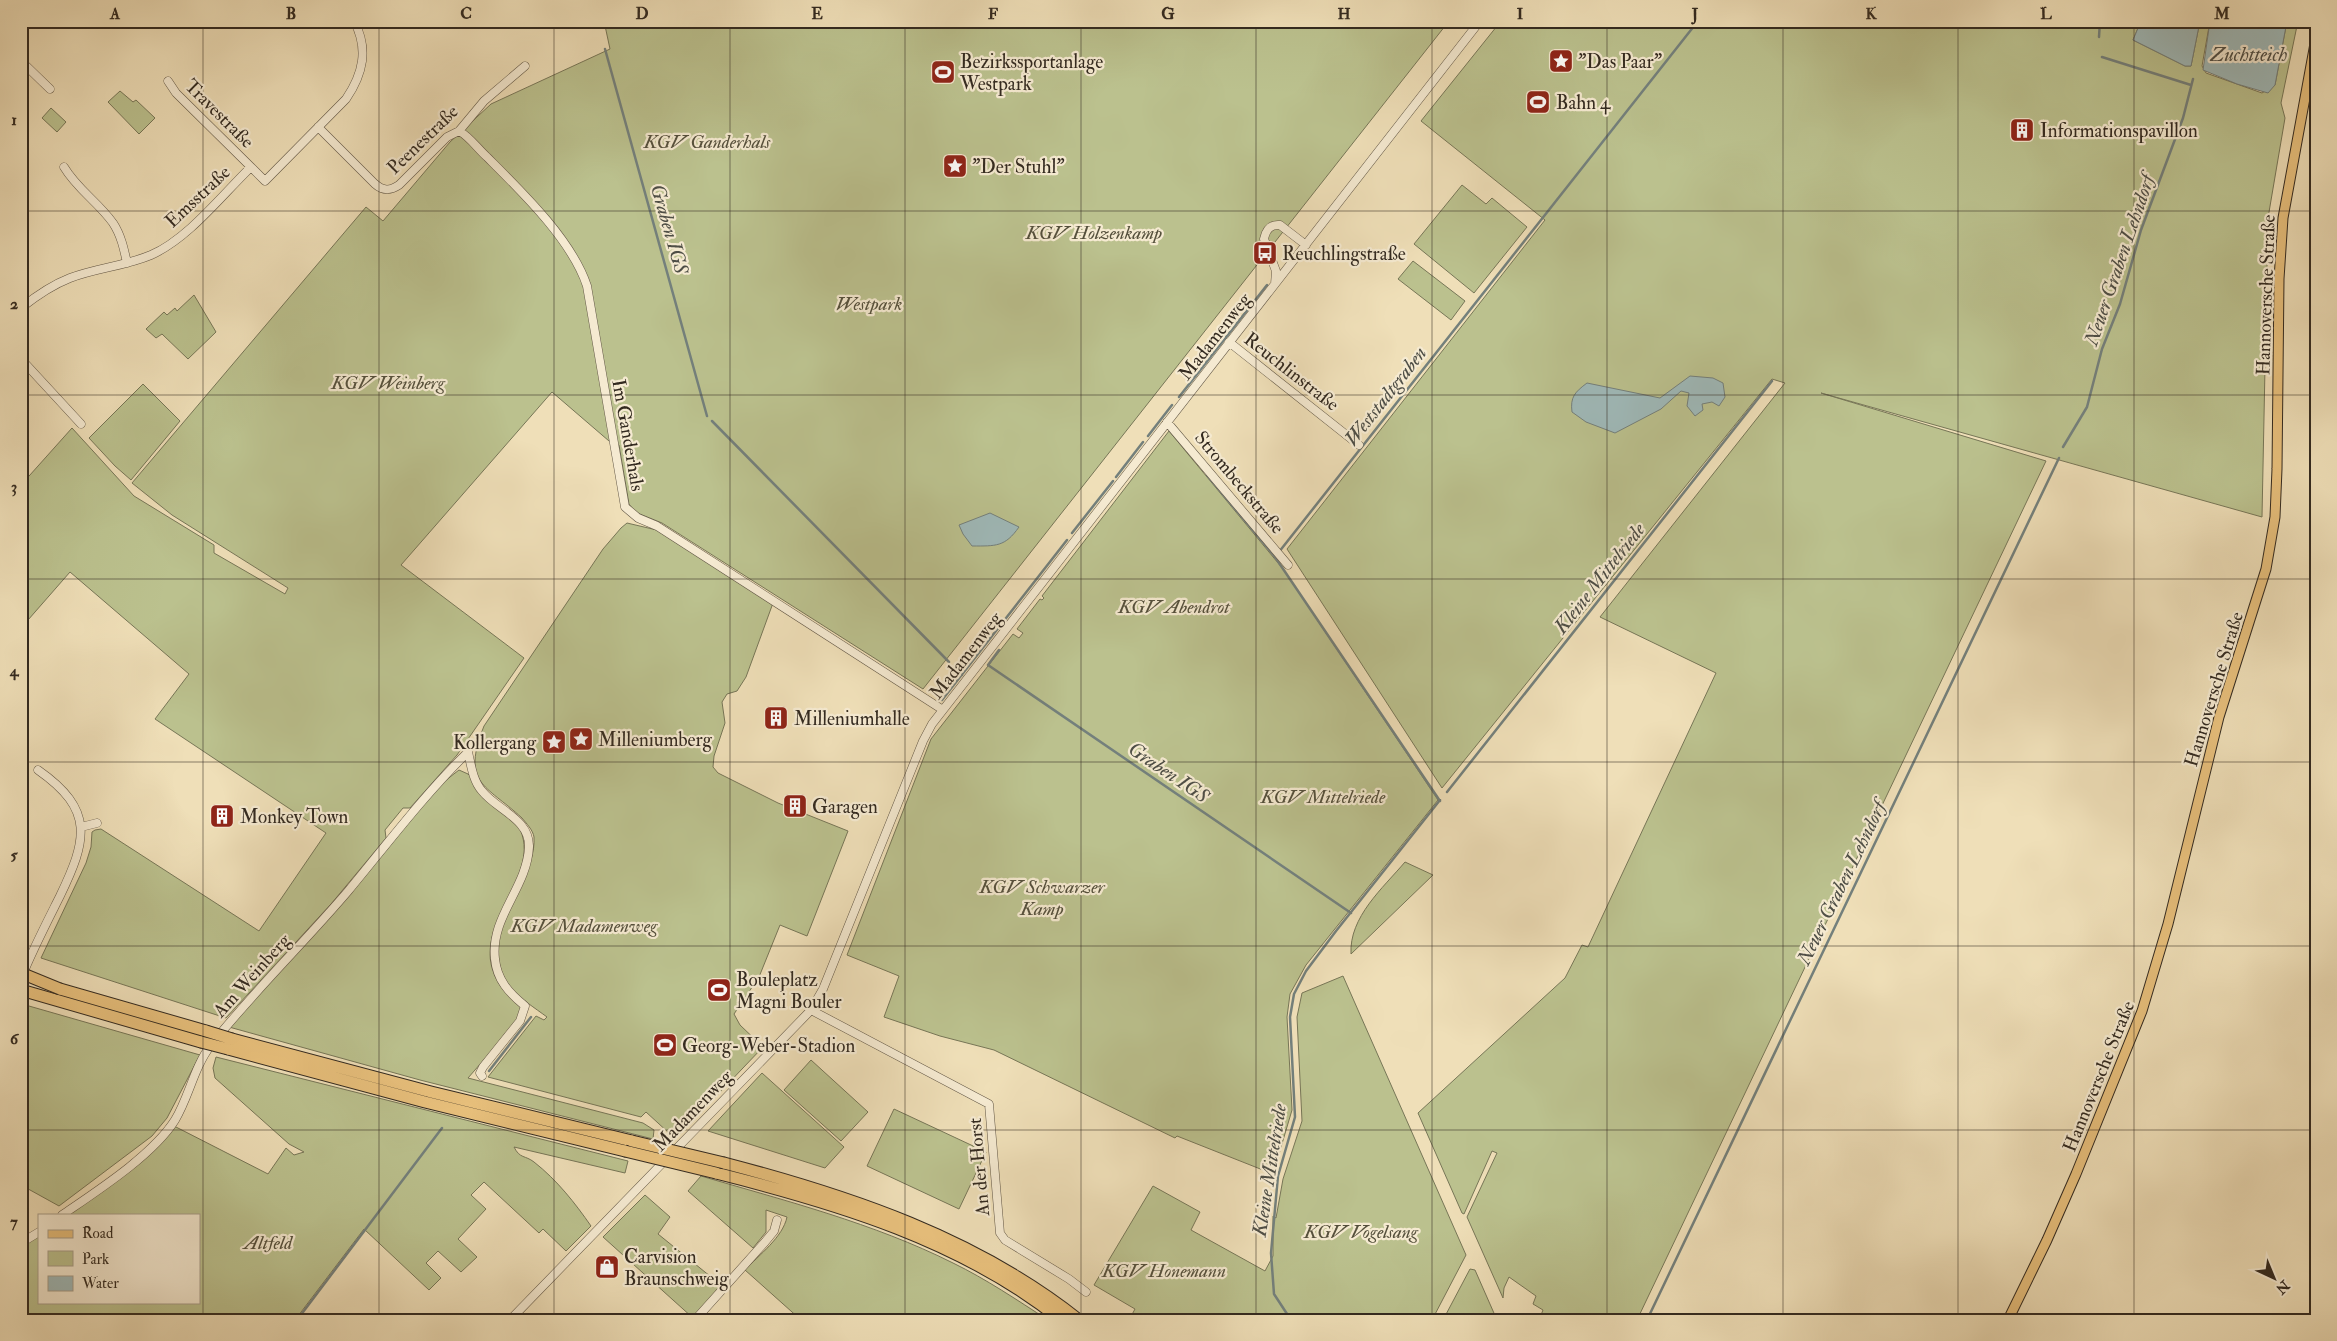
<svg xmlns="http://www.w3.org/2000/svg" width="2337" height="1341" font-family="'IM FELL Double Pica',serif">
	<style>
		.green { fill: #bbc18e; stroke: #777657 }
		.water { fill: #9fbaba; stroke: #74807c }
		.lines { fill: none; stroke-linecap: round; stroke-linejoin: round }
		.stream { stroke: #74807c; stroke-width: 2.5 }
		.minor-casing { stroke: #625746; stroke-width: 9 }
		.major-casing { stroke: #332a20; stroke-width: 11 }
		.highway-casing { stroke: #332a20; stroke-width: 13 }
		.minor { stroke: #f5ead1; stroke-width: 8 }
		.major { stroke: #e8c07c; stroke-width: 9 }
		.highway { stroke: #e8c07c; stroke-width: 11 }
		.highway-bridge-casing { stroke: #332a20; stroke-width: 13; stroke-linecap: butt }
		.highway-bridge { stroke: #e8c07c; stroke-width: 11 }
		.grid { fill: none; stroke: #332a20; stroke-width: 1; stroke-opacity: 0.55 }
		.labels { text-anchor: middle; stroke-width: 4.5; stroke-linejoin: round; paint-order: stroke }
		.poi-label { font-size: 19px; fill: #332a20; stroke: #f5ead1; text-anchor: start }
		.street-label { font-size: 19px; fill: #332a20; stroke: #f5ead1 }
		.park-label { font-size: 19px; font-style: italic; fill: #55503c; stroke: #f5ead1 }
		.water-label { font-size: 20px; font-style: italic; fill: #4e4e46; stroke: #f5ead1 }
		.neatline { fill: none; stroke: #332a20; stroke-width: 2 }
		.grid-label { font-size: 16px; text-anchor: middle; font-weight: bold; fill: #332a20 }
	</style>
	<rect width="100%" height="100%" fill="#efdfb8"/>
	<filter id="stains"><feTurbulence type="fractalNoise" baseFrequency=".004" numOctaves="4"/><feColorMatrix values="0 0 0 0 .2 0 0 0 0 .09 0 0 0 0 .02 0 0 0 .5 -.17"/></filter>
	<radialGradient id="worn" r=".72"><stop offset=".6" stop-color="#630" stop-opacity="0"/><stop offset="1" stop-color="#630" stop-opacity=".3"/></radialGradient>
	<!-- green -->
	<path class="green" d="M 604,21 L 1449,21 L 923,689 L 662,523 L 635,512 L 629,504 L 619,445 L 609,441 L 552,392 L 401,565 L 524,658 L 457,755 L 410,808 L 403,808 L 385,830 L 386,838 L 331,904 L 226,1018 L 41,958 L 86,863 L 91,847 L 92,832 L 95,830 L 101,829 L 259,931 L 326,833 L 155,719 L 189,674 L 70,572 L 21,628 L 21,485 L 72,428 L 134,496 L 214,545 L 214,553 L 285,594 L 288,588 L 172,515 L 132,483 L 366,207 L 383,221 L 450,142 L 491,104 L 610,49 Z
		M 1501,21 L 2141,21 L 2133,40 L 2185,66 L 2191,66 L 2200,21 L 2210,21 L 2202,66 L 2206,73 L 2262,93 L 2275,85 L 2287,21 L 2298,21 L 2281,103 L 2285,118 L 2268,218 L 2262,517 L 1821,393 L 2046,461 L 1637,1320 L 1552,1320 L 1541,1315 L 1543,1310 L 1533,1304 L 1536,1296 L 1509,1277 L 1504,1288 L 1503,1298 L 1467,1217 L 1497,1153 L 1492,1151 L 1464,1214 L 1462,1213 L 1418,1113 L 1565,978 L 1582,945 L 1588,947 L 1716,673 L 1600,617 L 1785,383 L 1772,379 L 1442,788 L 1287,549 L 1545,220 L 1421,121 Z
		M 120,91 L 133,102 L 136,100 L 155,118 L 139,134 L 108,102 Z
		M 51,108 L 66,122 L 57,132 L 42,118 Z
		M 1462,185 L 1486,204 L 1492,198 L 1527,227 L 1474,293 L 1414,244 Z
		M 1413,261 L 1465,301 L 1451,320 L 1398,279 Z
		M 194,295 L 216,332 L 188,359 L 162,334 L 156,338 L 146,329 L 164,312 L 167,315 L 175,308 L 177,311 Z
		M 143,384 L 180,421 L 131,480 L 115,466 L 89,438 Z
		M 1169,431 L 1283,569 L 1438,800 L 1306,965 L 1290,994 L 1287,1017 L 1292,1110 L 1273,1174 L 1177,1136 L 1175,1138 L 994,1050 L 940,1036 L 884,1017 L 899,976 L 847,955 L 931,739 L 1013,634 L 1019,638 L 1023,633 L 1017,629 L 1040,599 L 1042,600 L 1044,598 L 1042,596 Z
		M 627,523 L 661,531 L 773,603 L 746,677 L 737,691 L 727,694 L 722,702 L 725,723 L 714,756 L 713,767 L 718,773 L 778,803 L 848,831 L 807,936 L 780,925 L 759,977 L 734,1014 L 740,1025 L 763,1047 L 681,1133 L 670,1134 L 646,1112 L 641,1117 L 488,1077 L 536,1016 L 544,1020 L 547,1017 C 521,998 499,986 498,951 C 498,946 497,940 498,936 C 503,917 515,898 523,880 C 529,867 535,852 534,837 C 533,830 526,823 522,818 C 485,784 461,784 484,726 L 603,549 L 621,528 Z
		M 459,770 L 468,774 L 518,825 C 547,878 462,928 500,985 C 505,993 515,1000 522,1007 L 515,1024 L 468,1078 L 643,1123 L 654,1130 L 653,1139 L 420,1080 L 229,1027 L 441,784 Z
		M 1405,862 L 1433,875 L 1351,954 C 1349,917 1383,888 1405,862 Z
		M 1343,976 L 1466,1255 L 1432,1320 L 1129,1320 L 1135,1309 L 1094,1285 L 1153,1186 L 1200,1212 L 1191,1230 L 1265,1271 L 1273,1256 L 1273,1216 L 1276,1218 L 1283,1179 L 1302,1121 L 1297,1017 L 1302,993 Z
		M 22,1004 L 200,1055 L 167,1118 L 152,1136 L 59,1206 L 21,1185 Z
		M 216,1057 L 628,1161 L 625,1173 L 514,1147 C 520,1159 525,1155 534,1162 C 557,1180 575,1203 591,1226 L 566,1251 L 543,1229 L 539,1233 L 484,1182 L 471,1195 L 486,1209 L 458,1239 L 477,1257 L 461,1272 L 438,1251 L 426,1263 L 441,1278 L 429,1290 L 364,1229 L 295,1320 L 21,1320 L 21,1246 L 39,1235 L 39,1302 L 199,1302 L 199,1215 L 67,1215 L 174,1126 L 268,1174 L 286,1148 L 294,1155 L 304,1152 L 289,1144 L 215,1078 L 213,1068 Z
		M 811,1060 L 868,1112 L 841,1141 L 784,1090 Z
		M 762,1073 L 844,1147 L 825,1168 L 708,1131 Z
		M 894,1109 L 986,1152 L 959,1209 L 867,1166 Z
		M 701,1176 C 786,1201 873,1223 953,1263 C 986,1279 1017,1300 1048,1320 L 801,1320 L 745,1270 C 759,1255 783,1237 787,1217 L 766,1210 L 766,1232 L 753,1248 L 688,1191 Z
		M 645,1195 L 670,1217 L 658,1234 L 721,1285 L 693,1318 L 603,1237 Z
		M 1470,1269 L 1475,1270 L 1497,1320 L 1443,1320 Z"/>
	<!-- water -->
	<path class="water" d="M 2141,21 L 2200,21 L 2191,66 L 2185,66 L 2133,40 Z
		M 2210,21 L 2287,21 L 2275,85 L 2268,93 L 2237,84 L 2203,70 Z
		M 1690,376 L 1713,378 L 1723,383 L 1725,397 L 1719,406 L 1712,402 L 1702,404 L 1703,410 L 1695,416 L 1687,406 L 1689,393 L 1681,391 L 1661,409 L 1615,433 L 1586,422 L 1572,412 C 1570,397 1575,392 1587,383 L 1660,398 Z
		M 990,513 L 1019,527 C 1005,547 996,546 972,546 L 963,534 L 959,525 Z"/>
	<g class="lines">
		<!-- stream -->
		<path class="stream" d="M 2099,37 L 2100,21
			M 605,49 L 707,416
			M 2102,57 L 2191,85
			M 1179,397 L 1267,285
			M 712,421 L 949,662
			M 1148,436 L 1172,405
			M 2063,447 L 2087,407 L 2102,349 L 2120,304 L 2141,230 L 2183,118 L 2193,79
			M 1207,475 L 1275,557
			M 1116,477 L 1143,442
			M 1072,533 L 1113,481
			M 999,650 L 988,665 L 1351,913
			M 957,671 L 962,675
			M 942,700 L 1067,540
			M 1447,792 L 1772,381
			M 1440,801 L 1275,557 L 1698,21
			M 489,1071 L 531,1017
			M 297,1320 L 442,1128
			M 1291,1320 L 1274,1294 L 1271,1253 L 1278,1176 L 1295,1117 L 1290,1017 L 1294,994 L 1306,971 L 1336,931 L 1440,800
			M 1647,1320 L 2059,458"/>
		<defs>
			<path id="minor" d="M 21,61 L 50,89
				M 168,81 L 176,93 L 251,167
				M 318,127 L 375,184 C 383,191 390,191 399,185 L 447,137 L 459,131 L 484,101 L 525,66
				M 459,131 C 469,136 478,149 487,157 C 521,191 572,240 587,286 L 625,507 L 638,518 L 657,526 L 943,710
				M 64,167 C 77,189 98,202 113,223 C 121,235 124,249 127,263
				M 1275,284 L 1276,271 L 1264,239 C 1266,230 1270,224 1280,225 L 1306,245
				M 21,308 C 36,296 52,285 70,278 C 96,268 125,266 151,255 C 188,239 222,195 251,167 L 265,181 L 346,99 C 363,74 369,49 354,21
				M 1229,342 L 1359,445
				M 21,359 L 81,424
				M 1167,422 L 1288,565
				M 468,752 C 471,765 473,781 482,791 C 497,810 530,819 529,847 C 527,888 490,917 495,959 C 497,980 509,993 525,1006 L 520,1021 L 483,1067 L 480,1073 L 482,1076
				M 81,827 L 97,823
				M 22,976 C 33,949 47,922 60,896 C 87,840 95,810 38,770
				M 811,1010 L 989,1104 L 1000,1233 L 1005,1240 L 1069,1279 L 1086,1292
				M 62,1215 C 97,1191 153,1155 175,1120 C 189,1097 194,1067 211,1045 C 254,991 304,943 349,890 C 388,843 424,795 468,752
				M 21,1243 L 39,1232
				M 510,1320 L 811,1010 L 823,989 L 923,741 L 932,724 L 1480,21
				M 695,1320 L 765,1242 L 774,1231 L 777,1220"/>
			<path id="major" d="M 2008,1320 L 2047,1240 L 2076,1174 L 2142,1011 L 2168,924 L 2219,717 L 2266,569 L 2275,517 L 2277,469 L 2279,279 L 2283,218 L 2316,38"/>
			<path id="highway" d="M 60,989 L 206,1031
				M 21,990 L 201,1042
				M 232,1039 L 431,1092 L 632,1141
				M 228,1049 L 425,1102 L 625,1151
				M 724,1163 C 850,1196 976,1238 1079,1320
				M 716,1173 C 836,1203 963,1241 1061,1320"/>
		</defs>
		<!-- minor casing -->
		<use href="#minor" class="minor-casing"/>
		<!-- major casing -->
		<use href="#major" class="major-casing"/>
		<!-- highway casing -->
		<use href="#highway" class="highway-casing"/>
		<!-- minor -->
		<use href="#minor" class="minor"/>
		<!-- major -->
		<use href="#major" class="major"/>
		<!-- highway -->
		<use href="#highway" class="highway"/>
		<defs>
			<path id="highway-bridge" d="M 21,973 L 60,989
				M 206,1031 L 232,1039
				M 201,1042 L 228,1049
				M 632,1141 L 724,1163
				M 625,1151 L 716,1173"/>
		</defs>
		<!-- highway-bridge casing -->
		<use href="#highway-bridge" class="highway-bridge-casing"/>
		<!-- highway-bridge -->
		<use href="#highway-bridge" class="highway-bridge"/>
	</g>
	<!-- grid -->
	<path class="grid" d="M 203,21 L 203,1320M 379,21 L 379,1320M 554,21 L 554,1320M 730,21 L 730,1320M 905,21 L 905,1320M 1081,21 L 1081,1320M 1256,21 L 1256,1320M 1432,21 L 1432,1320M 1607,21 L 1607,1320M 1783,21 L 1783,1320M 1958,21 L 1958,1320M 2134,21 L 2134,1320M 21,211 L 2316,211M 21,395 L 2316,395M 21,579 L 2316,579M 21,762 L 2316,762M 21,946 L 2316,946M 21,1130 L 2316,1130"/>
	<!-- icons -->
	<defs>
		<symbol id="sight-square" viewBox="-11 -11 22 22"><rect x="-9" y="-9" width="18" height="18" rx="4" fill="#8f2418" stroke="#f5ead1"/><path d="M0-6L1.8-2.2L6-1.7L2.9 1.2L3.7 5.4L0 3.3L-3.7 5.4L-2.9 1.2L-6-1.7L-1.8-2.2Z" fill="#fff"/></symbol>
		<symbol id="stadium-square" viewBox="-11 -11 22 22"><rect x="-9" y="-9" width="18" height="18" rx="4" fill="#8f2418" stroke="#f5ead1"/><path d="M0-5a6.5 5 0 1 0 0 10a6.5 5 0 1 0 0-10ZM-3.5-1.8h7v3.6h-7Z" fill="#fff"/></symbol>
		<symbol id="building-square" viewBox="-11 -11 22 22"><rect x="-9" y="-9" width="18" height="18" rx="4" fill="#8f2418" stroke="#f5ead1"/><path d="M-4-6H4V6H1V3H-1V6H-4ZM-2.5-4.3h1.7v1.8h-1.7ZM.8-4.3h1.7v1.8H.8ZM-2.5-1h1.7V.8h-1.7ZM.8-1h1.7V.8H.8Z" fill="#fff"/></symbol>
		<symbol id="bus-square" viewBox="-11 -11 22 22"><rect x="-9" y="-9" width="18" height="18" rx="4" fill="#8f2418" stroke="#f5ead1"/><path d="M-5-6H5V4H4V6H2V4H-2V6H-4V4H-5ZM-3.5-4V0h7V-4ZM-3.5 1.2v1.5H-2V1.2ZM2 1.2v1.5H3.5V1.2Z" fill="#fff"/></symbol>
		<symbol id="shop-square" viewBox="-11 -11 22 22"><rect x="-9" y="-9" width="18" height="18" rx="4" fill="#8f2418" stroke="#f5ead1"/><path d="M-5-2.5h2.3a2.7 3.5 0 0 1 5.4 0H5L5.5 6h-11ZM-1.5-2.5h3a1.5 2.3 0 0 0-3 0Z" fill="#fff"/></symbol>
	</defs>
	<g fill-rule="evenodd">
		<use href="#sight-square" x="1547" y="47" width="28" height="28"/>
		<use href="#stadium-square" x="929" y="58" width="28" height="28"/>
		<use href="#stadium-square" x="1524" y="88" width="28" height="28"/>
		<use href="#building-square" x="2008" y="116" width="28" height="28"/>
		<use href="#sight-square" x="941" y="152" width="28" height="28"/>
		<use href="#bus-square" x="1251" y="239" width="28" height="28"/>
		<use href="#building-square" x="762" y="704" width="28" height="28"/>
		<use href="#sight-square" x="567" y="725" width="28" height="28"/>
		<use href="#sight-square" x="540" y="728" width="28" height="28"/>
		<use href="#building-square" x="781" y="792" width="28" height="28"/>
		<use href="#building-square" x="208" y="802" width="28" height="28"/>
		<use href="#stadium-square" x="705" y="976" width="28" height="28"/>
		<use href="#stadium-square" x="651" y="1031" width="28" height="28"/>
		<use href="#shop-square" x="593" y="1253" width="28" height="28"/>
	</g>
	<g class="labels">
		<!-- poi labels -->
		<g class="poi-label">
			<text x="960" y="68">Bezirkssportanlage<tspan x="960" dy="22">Westpark</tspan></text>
			<text x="1578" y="68">"Das Paar"</text>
			<text x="1556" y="109">Bahn 4</text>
			<text x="2040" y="137">Informationspavillon</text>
			<text x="972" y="173">"Der Stuhl"</text>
			<text x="1282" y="260">Reuchlingstraße</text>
			<text x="794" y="725">Milleniumhalle</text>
			<text x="598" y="746">Milleniumberg</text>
			<text x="536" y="749" text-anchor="end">Kollergang</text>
			<text x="812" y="813">Garagen</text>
			<text x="240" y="823">Monkey Town</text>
			<text x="736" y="986">Bouleplatz<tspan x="736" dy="22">Magni Bouler</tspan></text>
			<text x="682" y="1052">Georg-Weber-Stadion</text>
			<text x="624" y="1263">Carvision<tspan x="624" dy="22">Braunschweig</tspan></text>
		</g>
		<!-- street labels -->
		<g class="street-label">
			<text transform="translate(220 113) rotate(45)" y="7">Travestraße</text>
			<text transform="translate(422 139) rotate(-44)" y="7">Peenestraße</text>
			<text transform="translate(197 196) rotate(-43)" y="7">Emsstraße</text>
			<text transform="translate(2265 295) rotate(-88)" y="7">Hannoversche Straße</text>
			<text transform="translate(1214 336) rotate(-52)" y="7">Madamenweg</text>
			<text transform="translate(1292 371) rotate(38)" y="7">Reuchlinstraße</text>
			<text transform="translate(629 435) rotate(80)" y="7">Im Ganderhals</text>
			<text transform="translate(1240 482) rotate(50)" y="7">Strombeckstraße</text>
			<text transform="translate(965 655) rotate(-52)" y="7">Madamenweg</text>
			<text transform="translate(2213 689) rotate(-73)" y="7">Hannoversche Straße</text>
			<text transform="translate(251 975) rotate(-48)" y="7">Am Weinberg</text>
			<text transform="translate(2098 1076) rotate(-68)" y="7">Hannoversche Straße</text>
			<text transform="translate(692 1110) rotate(-46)" y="7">Madamenweg</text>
			<text transform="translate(978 1167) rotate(-95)" y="7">An der Horst</text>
		</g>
		<!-- park labels -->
		<g class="park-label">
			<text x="707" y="148">KGV Ganderhals</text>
			<text x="1094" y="239">KGV Holzenkamp</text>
			<text x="869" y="310">Westpark</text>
			<text x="388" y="389">KGV Weinberg</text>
			<text x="1174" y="613">KGV Abendrot</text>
			<text x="1323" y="803">KGV Mittelriede</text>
			<text x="1042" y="893">KGV Schwarzer<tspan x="1042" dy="22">Kamp</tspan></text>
			<text x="584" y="932">KGV Madamenweg</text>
			<text x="1361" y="1238">KGV Vogelsang</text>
			<text x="268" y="1249">Altfeld</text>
			<text x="1164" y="1277">KGV Honemann</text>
		</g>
		<!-- water labels -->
		<g class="water-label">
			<text x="2249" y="61">Zuchtteich</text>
			<text transform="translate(670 229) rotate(74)" y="7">Graben IGS</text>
			<text transform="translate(2119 260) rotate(-71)" y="7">Neuer Graben Lehndorf</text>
			<text transform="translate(1385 396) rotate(-52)" y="7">Weststadtgraben</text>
			<text transform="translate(1599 578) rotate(-52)" y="7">Kleine Mittelriede</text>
			<text transform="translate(1169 772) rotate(34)" y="7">Graben IGS</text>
			<text transform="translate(1841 883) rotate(-64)" y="7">Neuer Graben Lehndorf</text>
			<text transform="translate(1269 1170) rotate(-81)" y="7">Kleine Mittelriede</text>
		</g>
	</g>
	<!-- margin -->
	<rect width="2337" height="1341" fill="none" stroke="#efdfb8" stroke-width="55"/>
	<!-- legend -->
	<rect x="38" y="1214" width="162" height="90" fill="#f5ead1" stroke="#a79d8a"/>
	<rect x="48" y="1230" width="25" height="8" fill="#e8c07c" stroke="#a79d8a"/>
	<text x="82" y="1238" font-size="15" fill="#332a20">Road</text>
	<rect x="48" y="1251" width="25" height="15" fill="#bbc18e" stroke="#a79d8a"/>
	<text x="82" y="1264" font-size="15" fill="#332a20">Park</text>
	<rect x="48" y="1276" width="25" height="15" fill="#9fbaba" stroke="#a79d8a"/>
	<text x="82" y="1288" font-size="15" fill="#332a20">Water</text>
	<!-- north arrow -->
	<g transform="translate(2274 1278) rotate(136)" stroke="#f5ead1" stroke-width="4" paint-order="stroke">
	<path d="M0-4L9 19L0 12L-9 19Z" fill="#332a20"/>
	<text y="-8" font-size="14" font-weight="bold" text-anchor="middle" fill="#332a20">N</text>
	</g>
	<rect x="28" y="28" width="2282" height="1286" class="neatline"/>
	<g class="grid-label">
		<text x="115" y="19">A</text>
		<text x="291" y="19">B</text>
		<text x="466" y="19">C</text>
		<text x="642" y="19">D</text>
		<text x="817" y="19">E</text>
		<text x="993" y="19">F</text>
		<text x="1168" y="19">G</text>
		<text x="1344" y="19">H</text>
		<text x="1520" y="19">I</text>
		<text x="1695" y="19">J</text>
		<text x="1871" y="19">K</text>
		<text x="2046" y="19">L</text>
		<text x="2222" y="19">M</text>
		<text x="14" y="125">1</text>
		<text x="14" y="309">2</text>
		<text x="14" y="492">3</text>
		<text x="14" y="676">4</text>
		<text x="14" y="860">5</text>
		<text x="14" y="1044">6</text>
		<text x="14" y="1227">7</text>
	</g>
	<rect width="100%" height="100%" filter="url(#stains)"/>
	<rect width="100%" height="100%" fill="url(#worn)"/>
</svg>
